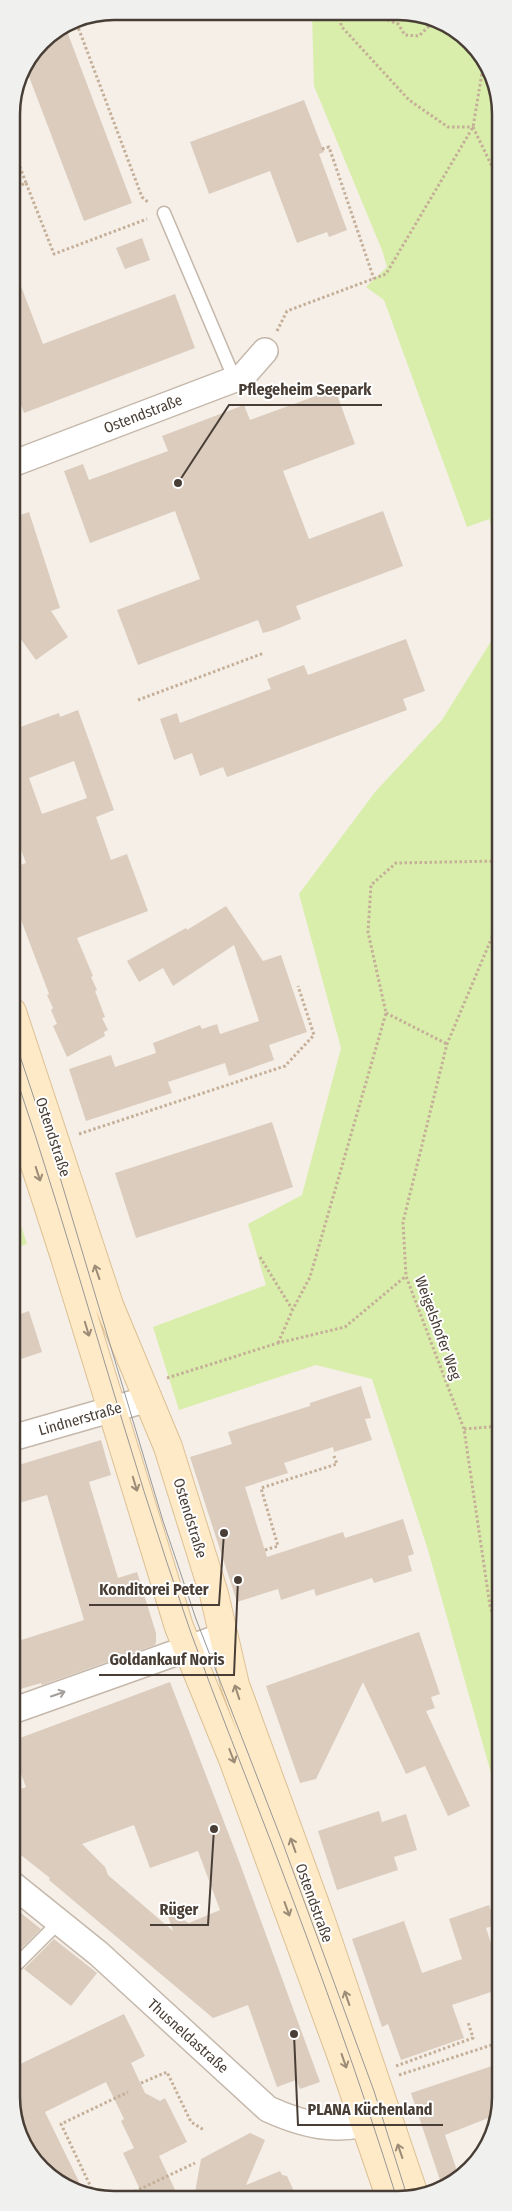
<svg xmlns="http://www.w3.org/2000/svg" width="512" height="2211" font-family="'Fira Sans Condensed',sans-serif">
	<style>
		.green { fill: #d9eeab }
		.building { fill: #dbccbe; fill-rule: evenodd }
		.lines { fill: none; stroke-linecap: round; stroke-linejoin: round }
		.service-casing { stroke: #c5b8ab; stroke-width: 15 }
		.minor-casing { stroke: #c5b8ab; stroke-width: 28 }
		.secondary-casing { stroke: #ddc094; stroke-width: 30 }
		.path { stroke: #c5af98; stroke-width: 3; stroke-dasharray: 2.5 2.5; stroke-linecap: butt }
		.service { stroke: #fff; stroke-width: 12 }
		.minor { stroke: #fff; stroke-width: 25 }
		.secondary { stroke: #ffeac7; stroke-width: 28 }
		.tram { stroke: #979797; stroke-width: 1 }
		.oneway { stroke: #9b8b77 }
		.oneway2 { stroke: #a49e9a }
		.labels { text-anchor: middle; stroke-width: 4; stroke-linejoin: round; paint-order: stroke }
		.street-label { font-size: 15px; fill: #493e35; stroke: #fff }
		.rim { fill: none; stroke: #493e35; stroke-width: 2.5 }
		.leader { fill: none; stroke: #493e35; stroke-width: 2 }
		.callout-dot { fill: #493e35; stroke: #fff; stroke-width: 2 }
		.callout-label { font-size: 16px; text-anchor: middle; font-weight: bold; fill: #493e35; stroke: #fff; stroke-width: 4; stroke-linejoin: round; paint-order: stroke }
	</style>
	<rect width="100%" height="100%" fill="#f5efe7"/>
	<!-- green -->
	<path class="green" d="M 312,13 L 418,13 L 471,42 L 500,101 L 500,555 L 489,519 L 467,527 L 384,300 L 366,287 L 387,267 L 382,250 L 314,86 Z
		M 500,587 L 500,1805 L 428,1550 L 372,1379 L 316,1365 L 179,1410 L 153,1327 L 266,1285 L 248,1224 L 302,1195 L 341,1048 L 299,894 L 375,792 L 442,720 L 500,627 Z
		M 12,1197 L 27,1244 L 12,1249 Z"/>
	<!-- building -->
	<path class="building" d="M 65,26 L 132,203 L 84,221 L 25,66 L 42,41 Z
		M 304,100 L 324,152 L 319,154 L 347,230 L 329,237 L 327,232 L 297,243 L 270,171 L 209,194 L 190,142 Z
		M 142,238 L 150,260 L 125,269 L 116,248 Z
		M 12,265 L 13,265 L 43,344 L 175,294 L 195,348 L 24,413 L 12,381 Z
		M 335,389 L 355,444 L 283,471 L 309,539 L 383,511 L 403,566 L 296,606 L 301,619 L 274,630 L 263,633 L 258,620 L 138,665 L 117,610 L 200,579 L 175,511 L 90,543 L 64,471 L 83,464 L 89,480 L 168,451 L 162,436 L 244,405 L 250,420 Z
		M 29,512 L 60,608 L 51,611 L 68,637 L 36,660 L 12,627 L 12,518 Z
		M 406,639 L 425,691 L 403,699 L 407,710 L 227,777 L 223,767 L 200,776 L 192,753 L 174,760 L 160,719 L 177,713 L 180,723 L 271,689 L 267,679 L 304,665 L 308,675 Z
		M 78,710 L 114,810 L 96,817 L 111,860 L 127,854 L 148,911 L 77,938 L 93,976 L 91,977 L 97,990 L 95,991 L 105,1017 L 102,1018 L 108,1030 L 104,1032 L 105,1036 L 67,1057 L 53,1026 L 57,1024 L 51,1010 L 53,1008 L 47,995 L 49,994 L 12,896 L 12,868 L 26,863 L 14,831 L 12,831 L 12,730 L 59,713 L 60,717 ZM 74,761 L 87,798 L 42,814 L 29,778 Z
		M 226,906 L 263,961 L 281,955 L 307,1032 L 269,1045 L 274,1060 L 229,1076 L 225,1063 L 168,1082 L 172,1093 L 86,1121 L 69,1069 L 111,1055 L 115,1067 L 156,1053 L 153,1043 L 200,1025 L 202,1029 L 217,1024 L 220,1034 L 259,1021 L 234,945 L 173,986 L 163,968 L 139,982 L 127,961 L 186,928 L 187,930 Z
		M 272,1122 L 293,1187 L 136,1238 L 115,1173 Z
		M 29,1311 L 42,1352 L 12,1362 L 12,1317 Z
		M 361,1386 L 371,1418 L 365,1419 L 372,1440 L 334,1452 L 333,1447 L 284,1463 L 288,1473 L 245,1487 L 267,1557 L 343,1532 L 345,1538 L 403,1519 L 414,1554 L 408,1556 L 412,1571 L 374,1583 L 372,1578 L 316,1596 L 314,1589 L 281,1600 L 278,1589 L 237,1602 L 190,1457 L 232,1444 L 228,1432 L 310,1406 L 310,1403 Z
		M 101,1440 L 111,1475 L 89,1482 L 118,1578 L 137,1572 L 156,1633 L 156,1642 L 155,1645 L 42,1685 L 41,1683 L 17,1690 L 15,1685 L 12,1686 L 12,1643 L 84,1620 L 47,1495 L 12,1505 L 12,1467 Z
		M 419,1632 L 440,1694 L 431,1697 L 435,1708 L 426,1711 L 470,1806 L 448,1816 L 425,1766 L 406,1774 L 363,1682 L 316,1779 L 300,1783 L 266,1686 Z
		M 170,1682 L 236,1853 L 320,2082 L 300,2089 L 296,2080 L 277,2087 L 248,2005 L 213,2018 L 49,1880 L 50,1878 L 12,1848 L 12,1792 L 26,1787 L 12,1750 L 12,1741 ZM 134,1825 L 150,1868 L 198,1851 L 220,1910 L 189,1923 L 166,1910 L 173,1931 L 108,1875 L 105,1867 L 82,1844 Z
		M 379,1811 L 382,1822 L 406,1814 L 417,1850 L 394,1857 L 398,1870 L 337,1890 L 318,1831 Z
		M 489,1905 L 496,1925 L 486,1928 L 500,1971 L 500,1989 L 452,2005 L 464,2038 L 401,2060 L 388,2024 L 382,2027 L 352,1939 L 404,1921 L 422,1973 L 462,1959 L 449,1919 Z
		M 12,1906 L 41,1929 L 19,1951 L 12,1946 Z
		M 54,1939 L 97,1973 L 71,2006 L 24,1969 Z
		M 124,2014 L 145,2056 L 131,2063 L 145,2093 L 160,2101 L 165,2098 L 187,2142 L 159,2156 L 179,2198 L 144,2198 L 123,2153 L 134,2148 L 121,2121 L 124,2119 L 106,2082 L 45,2112 L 84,2192 L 41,2169 L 12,2110 L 12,2068 Z
		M 501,2063 L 501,2101 L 493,2104 L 496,2115 L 445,2135 L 459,2177 L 443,2189 L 411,2093 Z
		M 250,2133 L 265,2140 L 246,2185 L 280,2171 L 282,2175 L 287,2176 L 297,2198 L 194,2198 L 201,2159 Z"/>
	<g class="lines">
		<defs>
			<path id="service" d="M 164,213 L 235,380
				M 12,1969 L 59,1922"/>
			<path id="minor" d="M 12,464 L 243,376 L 265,351
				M 12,1438 L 148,1399
				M 12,1711 L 223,1636
				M 12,1884 L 99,1954 L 268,2109 C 310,2128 341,2133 385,2119"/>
			<path id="secondary" d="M 12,1012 L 109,1305 L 168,1447 L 214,1594 L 235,1685 L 320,1918 L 415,2198
				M 12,1094 L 64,1254 L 179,1627 L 233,1759 L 341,2054 L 391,2199"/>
		</defs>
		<!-- service casing -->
		<use href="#service" class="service-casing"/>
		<!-- minor casing -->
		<use href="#minor" class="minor-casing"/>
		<!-- secondary casing -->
		<use href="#secondary" class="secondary-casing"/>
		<!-- path -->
		<path class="path" d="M 341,13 L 341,26 L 409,100 L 448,127 L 473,127
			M 380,13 L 388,20 L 398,24
			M 401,13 L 398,24 L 405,35 L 419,36 L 429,26 L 428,18
			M 75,19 L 142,197 L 149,203
			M 473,127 L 500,183
			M 11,143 L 26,183 L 11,189
			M 322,149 L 329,147 L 374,279
			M 26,183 L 54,254 L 147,219
			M 277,331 L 287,311 L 386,274 L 473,127 L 483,67
			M 138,700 L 264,653
			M 500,918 L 447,1044 L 403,1222 L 406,1276 L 464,1429 L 490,1606 L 500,1636
			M 386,1013 L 447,1044
			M 79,1134 L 285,1066 L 314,1035 L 298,986
			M 260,1257 L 292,1309
			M 278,1343 L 293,1309 L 310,1277 L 386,1013 L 368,932 L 371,885 L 396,863 L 500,861
			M 167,1378 L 278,1343 L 345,1327 L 406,1276
			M 464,1429 L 500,1426
			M 265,1550 L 278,1546 L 261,1488 L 337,1464 L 334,1456
			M 396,2066 L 473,2038 L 468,2022
			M 399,2075 L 501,2042
			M 141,2083 L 167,2072 L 191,2122 L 204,2130
			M 96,2198 L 61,2124 L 128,2092
			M 121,2198 L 195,2163"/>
		<!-- service -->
		<use href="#service" class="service"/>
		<!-- minor -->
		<use href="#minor" class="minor"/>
		<!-- secondary -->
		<use href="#secondary" class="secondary"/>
		<!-- tram -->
		<path class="tram" d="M 12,1032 L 56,1164 L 163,1521 L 196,1619 L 282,1841 L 374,2091 L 408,2199
			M 12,1065 C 76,1253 125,1446 191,1633 C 217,1705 246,1776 273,1847 C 317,1963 360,2080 397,2199"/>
	</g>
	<!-- one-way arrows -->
	<defs><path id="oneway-shaft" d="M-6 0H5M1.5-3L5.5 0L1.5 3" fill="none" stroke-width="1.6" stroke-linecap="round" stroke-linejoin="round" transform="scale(1.25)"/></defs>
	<g class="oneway">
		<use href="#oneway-shaft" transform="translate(38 1174) rotate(72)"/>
		<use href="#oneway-shaft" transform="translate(97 1272) rotate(-109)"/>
		<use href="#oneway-shaft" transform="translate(87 1329) rotate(73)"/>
		<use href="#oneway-shaft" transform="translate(135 1484) rotate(73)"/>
		<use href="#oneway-shaft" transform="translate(237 1692) rotate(-108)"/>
		<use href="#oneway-shaft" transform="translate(232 1756) rotate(69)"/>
		<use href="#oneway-shaft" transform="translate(293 1845) rotate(-110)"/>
		<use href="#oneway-shaft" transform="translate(287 1909) rotate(70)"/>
		<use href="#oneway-shaft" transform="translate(347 1998) rotate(-109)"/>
		<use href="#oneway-shaft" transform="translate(344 2061) rotate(71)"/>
		<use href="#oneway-shaft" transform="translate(400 2151) rotate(-109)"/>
	</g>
	<use class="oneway2" href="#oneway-shaft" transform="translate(58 1694) rotate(-19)"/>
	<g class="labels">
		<!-- street labels -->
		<g class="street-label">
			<text transform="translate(143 414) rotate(-21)" y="5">Ostendstraße</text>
			<text transform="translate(53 1137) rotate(72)" y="5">Ostendstraße</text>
			<text transform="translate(438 1328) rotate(70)" y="5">Weigelshofer Weg</text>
			<text transform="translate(80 1419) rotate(-16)" y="5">Lindnerstraße</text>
			<text transform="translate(190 1518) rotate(73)" y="5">Ostendstraße</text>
			<text transform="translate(314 1903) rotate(70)" y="5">Ostendstraße</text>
			<text transform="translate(188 2036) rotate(42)" y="5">Thusneldastraße</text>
		</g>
	</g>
	<!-- crop -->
	<path d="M0 0H512V2211H0ZM114 20H398A94 94 0 0 1 492 114V2097A94 94 0 0 1 398 2191H114A94 94 0 0 1 20 2097V114A94 94 0 0 1 114 20Z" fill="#f0f0ef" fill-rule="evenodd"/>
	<path class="rim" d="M114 20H398A94 94 0 0 1 492 114V2097A94 94 0 0 1 398 2191H114A94 94 0 0 1 20 2097V114A94 94 0 0 1 114 20Z"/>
	<!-- callouts -->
	<path class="leader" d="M178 483L229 405H382M224 1533L219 1605H89M238 1580L234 1675H99M214 1829L208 1925H150M294 2034L298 2125H443"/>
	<g class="callout-dot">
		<circle cx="178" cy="483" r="5"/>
		<circle cx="224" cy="1533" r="5"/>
		<circle cx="238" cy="1580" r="5"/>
		<circle cx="214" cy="1829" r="5"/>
		<circle cx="294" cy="2034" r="5"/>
	</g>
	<g class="callout-label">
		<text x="305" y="395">Pflegeheim Seepark</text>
		<text x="154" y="1595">Konditorei Peter</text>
		<text x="167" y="1665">Goldankauf Noris</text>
		<text x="179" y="1915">Rüger</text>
		<text x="370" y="2115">PLANA Küchenland</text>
	</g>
</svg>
